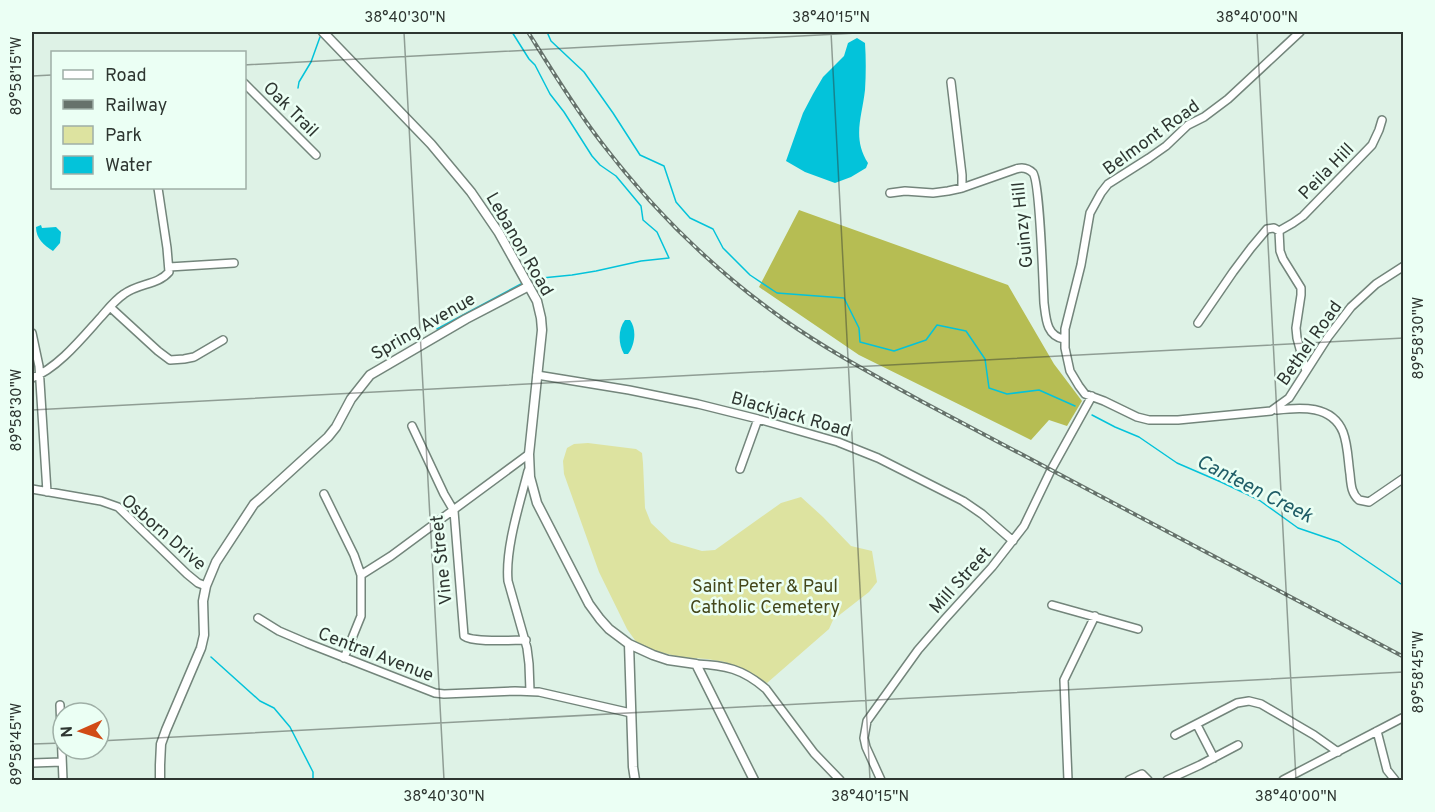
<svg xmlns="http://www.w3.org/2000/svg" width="1435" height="812" font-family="Overpass,sans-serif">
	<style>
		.green { fill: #dde3a0 }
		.forest { fill: #b6bd53 }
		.water { fill: #03c3da }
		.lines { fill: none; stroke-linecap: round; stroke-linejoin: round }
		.stream { stroke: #03c3da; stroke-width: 1.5 }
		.minor-casing { stroke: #73857b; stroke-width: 10 }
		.tertiary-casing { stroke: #73857b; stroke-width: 11 }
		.minor { stroke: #fff; stroke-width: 7 }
		.tertiary { stroke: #fff; stroke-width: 8 }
		.rail-casing { stroke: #66726b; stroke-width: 4 }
		.rail { stroke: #ebfff4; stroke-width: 1.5; stroke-dasharray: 4.5; stroke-linecap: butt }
		.ticks { fill: none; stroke: #2e3631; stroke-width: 1.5; stroke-opacity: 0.45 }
		.labels { text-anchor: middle; stroke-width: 5; stroke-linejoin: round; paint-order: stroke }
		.street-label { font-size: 18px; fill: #2e3631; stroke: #ebfff4 }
		.park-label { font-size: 18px; fill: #44471b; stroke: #ebfff4 }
		.water-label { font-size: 20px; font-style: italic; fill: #205d67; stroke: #ebfff4 }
		.neatline { fill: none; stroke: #2e3631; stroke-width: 2 }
		.ticks-label { font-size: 15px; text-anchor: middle; fill: #2e3631 }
	</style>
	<rect width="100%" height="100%" fill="#def2e6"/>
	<!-- green -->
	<path class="green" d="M 588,443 L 636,449 L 642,453 L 643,463 L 645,508 L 651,523 L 671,542 L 702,551 L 715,550 L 781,503 L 801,497 L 823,517 L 851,546 L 872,551 L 877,582 L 869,592 L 833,620 L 829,629 L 767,683 L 741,668 L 725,662 L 707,659 L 680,657 L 652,650 L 637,643 L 627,629 L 599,572 L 564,474 L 563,461 L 567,448 L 574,444 Z"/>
	<!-- forest -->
	<path class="forest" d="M 799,210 L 1008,285 L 1054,364 L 1082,401 L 1067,426 L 1049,420 L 1031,440 L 859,355 L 759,287 Z"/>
	<!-- water -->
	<path class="water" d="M 857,38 L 865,43 C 866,58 866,74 865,90 C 862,117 852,138 868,163 L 866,168 L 851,177 L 835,183 L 805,172 L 786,161 L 803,113 L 813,94 L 823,77 L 844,56 L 848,43 Z
		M 41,225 L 42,228 L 56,227 L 61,232 L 60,243 L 53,251 C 44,245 36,239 36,227 Z
		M 625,320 L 630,320 C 637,329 635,345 628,354 L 624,354 C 618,344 618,329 625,320 Z"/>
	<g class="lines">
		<!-- stream -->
		<path class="stream" d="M 512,32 L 529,59 L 535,65 L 550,94 L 564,112 L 592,156 L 600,165 L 616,176 L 641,206 L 643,220 L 657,232 L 669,258 L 641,261 L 596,271 L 572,275 L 532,279
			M 547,32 L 551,41 L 584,72 L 613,113 L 640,155 L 664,166 L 676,202 L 690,218 L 713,229 L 723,248 L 750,275 L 777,293 L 844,298 L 859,328 L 860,342 L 894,351 L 926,340 L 937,325 L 966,331 L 985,359 L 989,388 L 1007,394 L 1039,390 L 1075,406
			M 298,88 L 299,82 L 311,62 L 320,37 L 323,35
			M 437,329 L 521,284
			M 1092,415 L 1115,427 L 1139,437 L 1177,463 L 1221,482 L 1259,500 L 1298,528 L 1339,542 L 1404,586
			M 211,657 L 260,701 L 274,708 L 290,727 L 313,772 L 313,780"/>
		<defs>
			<path id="minor" d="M 1300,32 L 1228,99 L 1204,117 L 1188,125 L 1166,146 L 1149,158 L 1108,184 L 1101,193 L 1090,213 L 1081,265 L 1065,329 L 1065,348 L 1070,371 L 1079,386 L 1085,394 L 1104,401 L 1137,417 L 1149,420 L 1178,420 L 1271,411 L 1289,398 L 1328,337 L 1351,307 L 1376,284 L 1404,266
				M 951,82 L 962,175 L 962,188
				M 244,83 L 316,155
				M 890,193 L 905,191 L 933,193 L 948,191 L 962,188 L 1016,169 C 1022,167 1028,168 1033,173 C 1040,183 1043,284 1044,303 C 1046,318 1046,336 1064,339
				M 1279,231 L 1293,223 L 1303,216 L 1372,145 L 1379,130 L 1382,120
				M 169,267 L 234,263
				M 110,307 L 158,351 L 170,360 L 184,359 L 194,357 L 223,340
				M 1198,323 L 1233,272 L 1251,248 L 1267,229 L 1274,228 L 1279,231 L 1280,251 L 1283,259 L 1301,288 L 1301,295 L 1296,328 L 1297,338 L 1306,371
				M 32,333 L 39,366 L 47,492
				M 537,375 L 629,390 L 698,404 L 758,419 L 838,442 L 878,458 L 963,501 L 982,514 L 1013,541
				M 32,378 C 58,368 82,338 101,317 C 108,309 115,300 124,294 C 139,283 158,285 169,272 L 167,248 L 158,188
				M 1277,410 C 1301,407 1332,405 1343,432 C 1348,445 1348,461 1350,474 C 1351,484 1351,493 1359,500 L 1369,502 L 1404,478
				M 412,426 L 444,494 L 454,511 L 464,636 C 473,643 512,640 526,640
				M 740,469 L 758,419
				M 528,471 C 520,503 505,548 508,581 L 527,648 L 529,664 L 530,691
				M 32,489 L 101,501 L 118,507 L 187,574 L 198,583 L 206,586
				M 324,494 L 354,555 L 361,575 L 361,616 L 344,658
				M 361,575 L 391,556 L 529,454
				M 1052,605 L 1138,629
				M 258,618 L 279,631 L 307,643 L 435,693 L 444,694 L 515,691 L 539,692 L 631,713
				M 696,664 C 725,665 743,669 766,689 L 814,753 L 840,780
				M 60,705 L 63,780
				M 1197,725 L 1214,758
				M 1377,731 L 1387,770 L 1395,780
				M 1175,735 L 1237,703 L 1249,701 L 1261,704 L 1314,735 L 1338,752
				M 32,763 L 62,762
				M 881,780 L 866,747 L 864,738 L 867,721 L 918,650 L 944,620 L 992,567 L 1024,526 L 1051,470 L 1092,396
				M 1068,780 L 1064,680 L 1095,616
				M 1129,780 L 1142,774 L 1148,780
				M 1167,780 L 1200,765 L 1238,745
				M 1283,780 L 1404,717"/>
			<path id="tertiary" d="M 323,32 L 431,144 L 471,192 L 499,233 L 537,301 L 541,318 L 542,330 L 529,454 L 530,477 L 537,503 L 589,604 L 600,619 L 609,629 L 629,644 L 653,655 L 668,660 L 696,664 L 754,780
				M 629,644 L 633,767 L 635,780
				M 160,780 L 160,765 L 161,744 L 166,730 L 201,648 L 204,635 L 203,601 L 206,586 L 216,562 L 254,504 L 261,498 L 328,437 L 336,427 L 351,399 L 370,375 L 466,319 L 529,286"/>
		</defs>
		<!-- minor casing -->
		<use href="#minor" class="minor-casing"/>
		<!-- tertiary casing -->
		<use href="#tertiary" class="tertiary-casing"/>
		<!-- minor -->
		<use href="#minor" class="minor"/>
		<!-- tertiary -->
		<use href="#tertiary" class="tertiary"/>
		<defs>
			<path id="rail" d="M 528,32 C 551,69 574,107 601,142 C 652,209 714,270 783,319 C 827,350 874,375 921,401 L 1404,657"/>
		</defs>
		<!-- rail casing -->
		<use href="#rail" class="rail-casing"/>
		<!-- rail -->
		<use href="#rail" class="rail"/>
	</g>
	<!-- ticks -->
	<path class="ticks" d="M 404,32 L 444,780M 831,32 L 870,780M 1257,32 L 1296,780M 244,65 L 876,32M 32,76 L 52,75M 32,410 L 1404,338M 99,741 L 1404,672M 32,744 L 63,743"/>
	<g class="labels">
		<!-- street labels -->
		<g class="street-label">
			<text transform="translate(291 109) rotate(45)" y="6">Oak Trail</text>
			<text transform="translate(1151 137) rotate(-36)" y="6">Belmont Road</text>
			<text transform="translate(1326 171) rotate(-46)" y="6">Peila Hill</text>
			<text transform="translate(1022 225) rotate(-96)" y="6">Guinzy Hill</text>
			<text transform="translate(520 244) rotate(60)" y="6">Lebanon Road</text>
			<text transform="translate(423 326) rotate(-30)" y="6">Spring Avenue</text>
			<text transform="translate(1309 343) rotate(-55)" y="6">Bethel Road</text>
			<text transform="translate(791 414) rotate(16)" y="6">Blackjack Road</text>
			<text transform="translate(164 532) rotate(41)" y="6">Osborn Drive</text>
			<text transform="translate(441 560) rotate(-96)" y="6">Vine Street</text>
			<text transform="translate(960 580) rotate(-48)" y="6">Mill Street</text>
			<text transform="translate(376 654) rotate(21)" y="6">Central Avenue</text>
		</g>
		<!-- park labels -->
		<g class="park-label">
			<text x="765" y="592">Saint Peter &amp; Paul<tspan x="765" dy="21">Catholic Cemetery</tspan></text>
		</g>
		<!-- water labels -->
		<g class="water-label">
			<text transform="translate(1255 488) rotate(27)" y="7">Canteen Creek</text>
		</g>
	</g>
	<!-- border -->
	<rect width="1435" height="812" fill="none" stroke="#ebfff4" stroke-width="66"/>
	<!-- legend -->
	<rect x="51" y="51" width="195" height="138" fill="#ebfff4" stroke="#9fafa6" stroke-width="1.5"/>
	<rect x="63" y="70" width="30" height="9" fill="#ffffff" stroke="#9fafa6" stroke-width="1.5"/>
	<text x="105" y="81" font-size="18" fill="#2e3631">Road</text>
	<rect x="63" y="100" width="30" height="9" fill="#66726b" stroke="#9fafa6" stroke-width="1.5"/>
	<text x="105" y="111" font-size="18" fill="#2e3631">Railway</text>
	<rect x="63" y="126" width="30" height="18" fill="#dde3a0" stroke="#9fafa6" stroke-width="1.5"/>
	<text x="105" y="141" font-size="18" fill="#2e3631">Park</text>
	<rect x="63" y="156" width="30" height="18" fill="#03c3da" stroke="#9fafa6" stroke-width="1.5"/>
	<text x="105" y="171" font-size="18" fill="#2e3631">Water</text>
	<!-- north arrow -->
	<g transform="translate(81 731) rotate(267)"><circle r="28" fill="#ebfff4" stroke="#9fafa6" stroke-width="1.5"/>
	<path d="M0-4.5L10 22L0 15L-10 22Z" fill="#d14b15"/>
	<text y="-9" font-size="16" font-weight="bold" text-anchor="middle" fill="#2e3631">N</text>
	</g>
	<rect x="33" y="33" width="1369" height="746" class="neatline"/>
	<g class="ticks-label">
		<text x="405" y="22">38°40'30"N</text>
		<text x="831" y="22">38°40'15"N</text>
		<text x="1257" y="22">38°40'00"N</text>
		<text transform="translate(16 76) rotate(-90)" y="5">89°58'15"W</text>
		<text transform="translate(1418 338) rotate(-90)" y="5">89°58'30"W</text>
		<text transform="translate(16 410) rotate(-90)" y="5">89°58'30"W</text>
		<text transform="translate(1418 672) rotate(-90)" y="5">89°58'45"W</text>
		<text transform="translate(16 744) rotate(-90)" y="5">89°58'45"W</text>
		<text x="444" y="801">38°40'30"N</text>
		<text x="870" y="801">38°40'15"N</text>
		<text x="1296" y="801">38°40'00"N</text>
	</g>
</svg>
